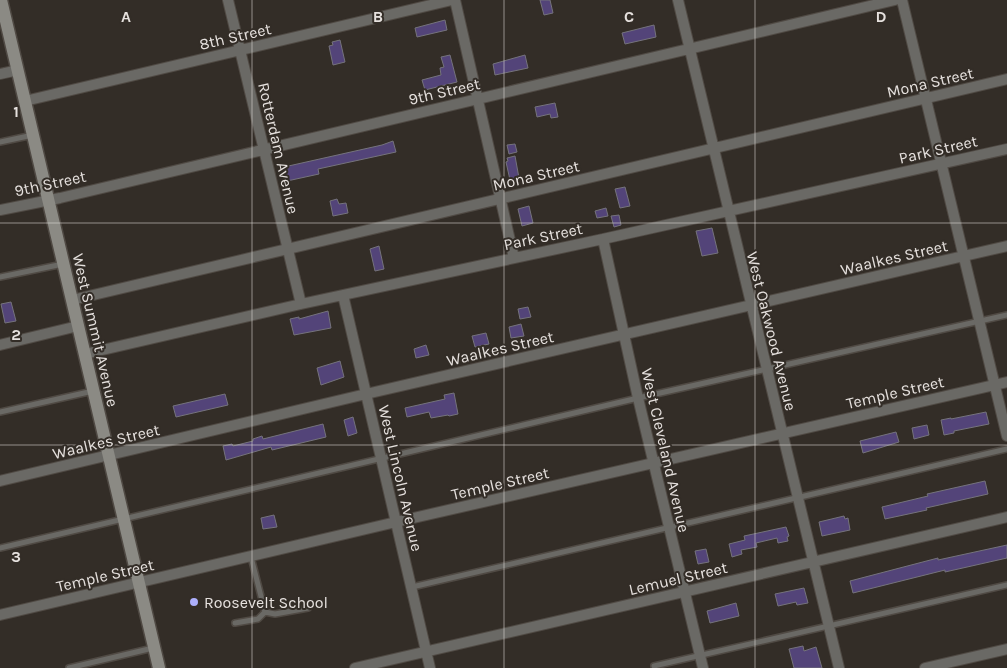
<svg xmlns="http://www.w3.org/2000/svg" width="1007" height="668" font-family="Karla,sans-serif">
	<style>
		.building { fill: #534479; stroke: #75737c }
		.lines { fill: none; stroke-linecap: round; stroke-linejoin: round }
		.lane-casing { stroke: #504a44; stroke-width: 8 }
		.street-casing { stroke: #504a44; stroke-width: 12 }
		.secondary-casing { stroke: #504a44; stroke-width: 15 }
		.lane { stroke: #6a6965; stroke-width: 5 }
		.street { stroke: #6a6965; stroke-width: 10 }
		.secondary { stroke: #8b8a84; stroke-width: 12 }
		.grid { fill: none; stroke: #e6e1de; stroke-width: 1; stroke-opacity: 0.55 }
		.poi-dot { fill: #adaffb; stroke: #332d27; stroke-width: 2 }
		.labels { text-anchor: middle; stroke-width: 4; stroke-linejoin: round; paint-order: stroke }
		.street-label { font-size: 16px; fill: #e6e1de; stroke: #332d27 }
		.poi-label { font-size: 16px; fill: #e6e1de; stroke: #332d27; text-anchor: start }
		.grid-label { font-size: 16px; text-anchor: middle; font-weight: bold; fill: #e6e1de; stroke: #332d27; stroke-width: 4; stroke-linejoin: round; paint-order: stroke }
	</style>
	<rect width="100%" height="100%" fill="#332d27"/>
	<!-- building -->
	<path class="building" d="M 540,0 L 550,0 L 553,13 L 544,15 Z
		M 445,20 L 447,30 L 417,37 L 415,28 Z
		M 654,25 L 656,37 L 625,44 L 622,33 Z
		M 340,40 L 345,62 L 333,65 L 329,46 L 333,45 L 332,42 Z
		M 450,55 L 457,82 L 425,90 L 422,80 L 441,75 L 440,68 L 444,67 L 441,57 Z
		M 525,55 L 528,68 L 495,75 L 493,64 Z
		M 555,103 L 558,117 L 551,118 L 550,114 L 537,117 L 535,107 Z
		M 393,141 L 396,152 L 318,169 L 319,174 L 287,181 L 284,167 L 382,145 Z
		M 515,144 L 517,152 L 509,154 L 507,145 Z
		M 515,156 L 519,178 L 510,180 L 506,162 L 508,161 L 507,158 Z
		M 625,187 L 630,206 L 620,208 L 615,189 Z
		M 337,199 L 339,204 L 346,203 L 348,213 L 333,216 L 330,201 Z
		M 529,206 L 533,223 L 522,226 L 518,209 Z
		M 606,208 L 608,216 L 597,218 L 595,211 Z
		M 619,215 L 621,225 L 614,227 L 611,216 Z
		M 712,228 L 718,253 L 702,256 L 696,231 Z
		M 379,246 L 384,269 L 375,271 L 370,249 Z
		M 11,302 L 16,321 L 5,323 L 1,304 Z
		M 528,307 L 531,317 L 520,319 L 518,309 Z
		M 328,311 L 331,328 L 294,335 L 290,319 L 299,317 L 299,319 Z
		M 521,324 L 524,336 L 511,338 L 509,327 Z
		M 486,333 L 489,344 L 475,347 L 472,336 Z
		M 426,345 L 429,355 L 416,358 L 414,349 Z
		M 340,361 L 344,377 L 321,385 L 317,368 Z
		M 454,393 L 458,414 L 449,416 L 448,415 L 431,418 L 429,412 L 407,417 L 405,408 L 445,399 L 444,395 Z
		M 225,394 L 228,405 L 176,417 L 173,406 Z
		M 986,412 L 989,424 L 954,431 L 954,433 L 944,435 L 941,420 L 951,418 L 951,419 Z
		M 353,417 L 357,433 L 348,436 L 344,420 Z
		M 323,424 L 326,437 L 272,450 L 271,447 L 226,460 L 223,446 L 232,444 L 233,446 L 253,441 L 253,439 L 262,436 L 263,439 Z
		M 927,425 L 929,435 L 914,439 L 912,428 Z
		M 896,432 L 899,442 L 863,453 L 860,441 Z
		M 985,481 L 988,494 L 926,508 L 927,510 L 885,519 L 882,507 L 928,496 L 927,494 Z
		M 274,515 L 277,527 L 263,529 L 261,518 Z
		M 844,516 L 845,519 L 848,518 L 850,530 L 822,536 L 819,522 Z
		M 786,527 L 789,536 L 787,537 L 788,541 L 778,543 L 777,538 L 756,543 L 757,547 L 741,550 L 742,554 L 732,557 L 729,544 L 745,540 L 744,536 Z
		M 1007,545 L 1007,558 L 945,572 L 945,570 L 853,593 L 850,581 L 938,558 L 938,560 Z
		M 706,549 L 709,562 L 698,564 L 695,551 Z
		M 804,588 L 808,603 L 797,605 L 796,602 L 778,606 L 775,594 Z
		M 736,603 L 739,616 L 710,623 L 707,611 Z
		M 803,646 L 804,651 L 816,647 L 822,668 L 794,668 L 789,649 Z"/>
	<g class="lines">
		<defs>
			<path id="lane" d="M 0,142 L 33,135
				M 0,277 L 63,264
				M 0,412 L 93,391
				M 0,548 L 638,398 L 1007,315
				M 251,557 L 265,612 L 275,614 L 308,608
				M 412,587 L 1007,449
				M 235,623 L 258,619 L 265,612
				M 654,666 L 1007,585
				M 69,668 L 153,648"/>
			<path id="street" d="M 228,0 L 301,304
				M 455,0 L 514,258
				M 678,0 L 839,668
				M 902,0 L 1007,436
				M 0,74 L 18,70
				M 25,101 L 452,0
				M 0,210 L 60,198 L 895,0
				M 603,239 L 638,398 L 703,668
				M 343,295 L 430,668
				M 72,300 L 1007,79
				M 0,345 L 78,326
				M 85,354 L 301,304 L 603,239 L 1007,149
				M 0,481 L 366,394 L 1007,246
				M 0,615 L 396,522 L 1007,382
				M 355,668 L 1007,517
				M 925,668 L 1007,649"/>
			<path id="secondary" d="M 1,0 L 159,668"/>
		</defs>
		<!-- lane casing -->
		<use href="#lane" class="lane-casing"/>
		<!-- street casing -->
		<use href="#street" class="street-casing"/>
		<!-- secondary casing -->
		<use href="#secondary" class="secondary-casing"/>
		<!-- lane -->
		<use href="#lane" class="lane"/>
		<!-- street -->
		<use href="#street" class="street"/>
		<!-- secondary -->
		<use href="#secondary" class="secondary"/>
	</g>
	<!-- grid -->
	<path class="grid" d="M 252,0 L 252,668M 504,0 L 504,668M 755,0 L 755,668M 0,223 L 1007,223M 0,445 L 1007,445"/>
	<!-- markers -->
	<circle class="poi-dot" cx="194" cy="602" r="5"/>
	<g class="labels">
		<!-- street labels -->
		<g class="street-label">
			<text transform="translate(235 36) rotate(-13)" y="6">8th Street</text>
			<text transform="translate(930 82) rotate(-13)" y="6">Mona Street</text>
			<text transform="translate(444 91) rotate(-13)" y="6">9th Street</text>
			<text transform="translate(279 148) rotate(77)" y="6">Rotterdam Avenue</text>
			<text transform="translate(938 149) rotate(-13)" y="6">Park Street</text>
			<text transform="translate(536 175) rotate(-13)" y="6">Mona Street</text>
			<text transform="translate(50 183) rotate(-12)" y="6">9th Street</text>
			<text transform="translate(543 236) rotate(-12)" y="6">Park Street</text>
			<text transform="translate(894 257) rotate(-13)" y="6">Waalkes Street</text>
			<text transform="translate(96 330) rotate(77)" y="6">West Summit Avenue</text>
			<text transform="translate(772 331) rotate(76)" y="6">West Oakwood Avenue</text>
			<text transform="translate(500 348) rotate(-13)" y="6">Waalkes Street</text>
			<text transform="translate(895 392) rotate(-13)" y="6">Temple Street</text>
			<text transform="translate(106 441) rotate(-13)" y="6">Waalkes Street</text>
			<text transform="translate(666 450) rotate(77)" y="6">West Cleveland Avenue</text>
			<text transform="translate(401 478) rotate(77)" y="6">West Lincoln Avenue</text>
			<text transform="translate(500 483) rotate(-13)" y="6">Temple Street</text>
			<text transform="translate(105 575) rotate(-13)" y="6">Temple Street</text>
			<text transform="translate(678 578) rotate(-13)" y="6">Lemuel Street</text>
		</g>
		<!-- poi labels -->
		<g class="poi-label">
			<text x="204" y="608">Roosevelt School</text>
		</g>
	</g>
	<g class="grid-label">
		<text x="126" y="22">A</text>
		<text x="378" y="22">B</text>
		<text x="629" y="22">C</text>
		<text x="881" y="22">D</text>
		<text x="16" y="117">1</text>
		<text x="16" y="340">2</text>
		<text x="16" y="562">3</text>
	</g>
</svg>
